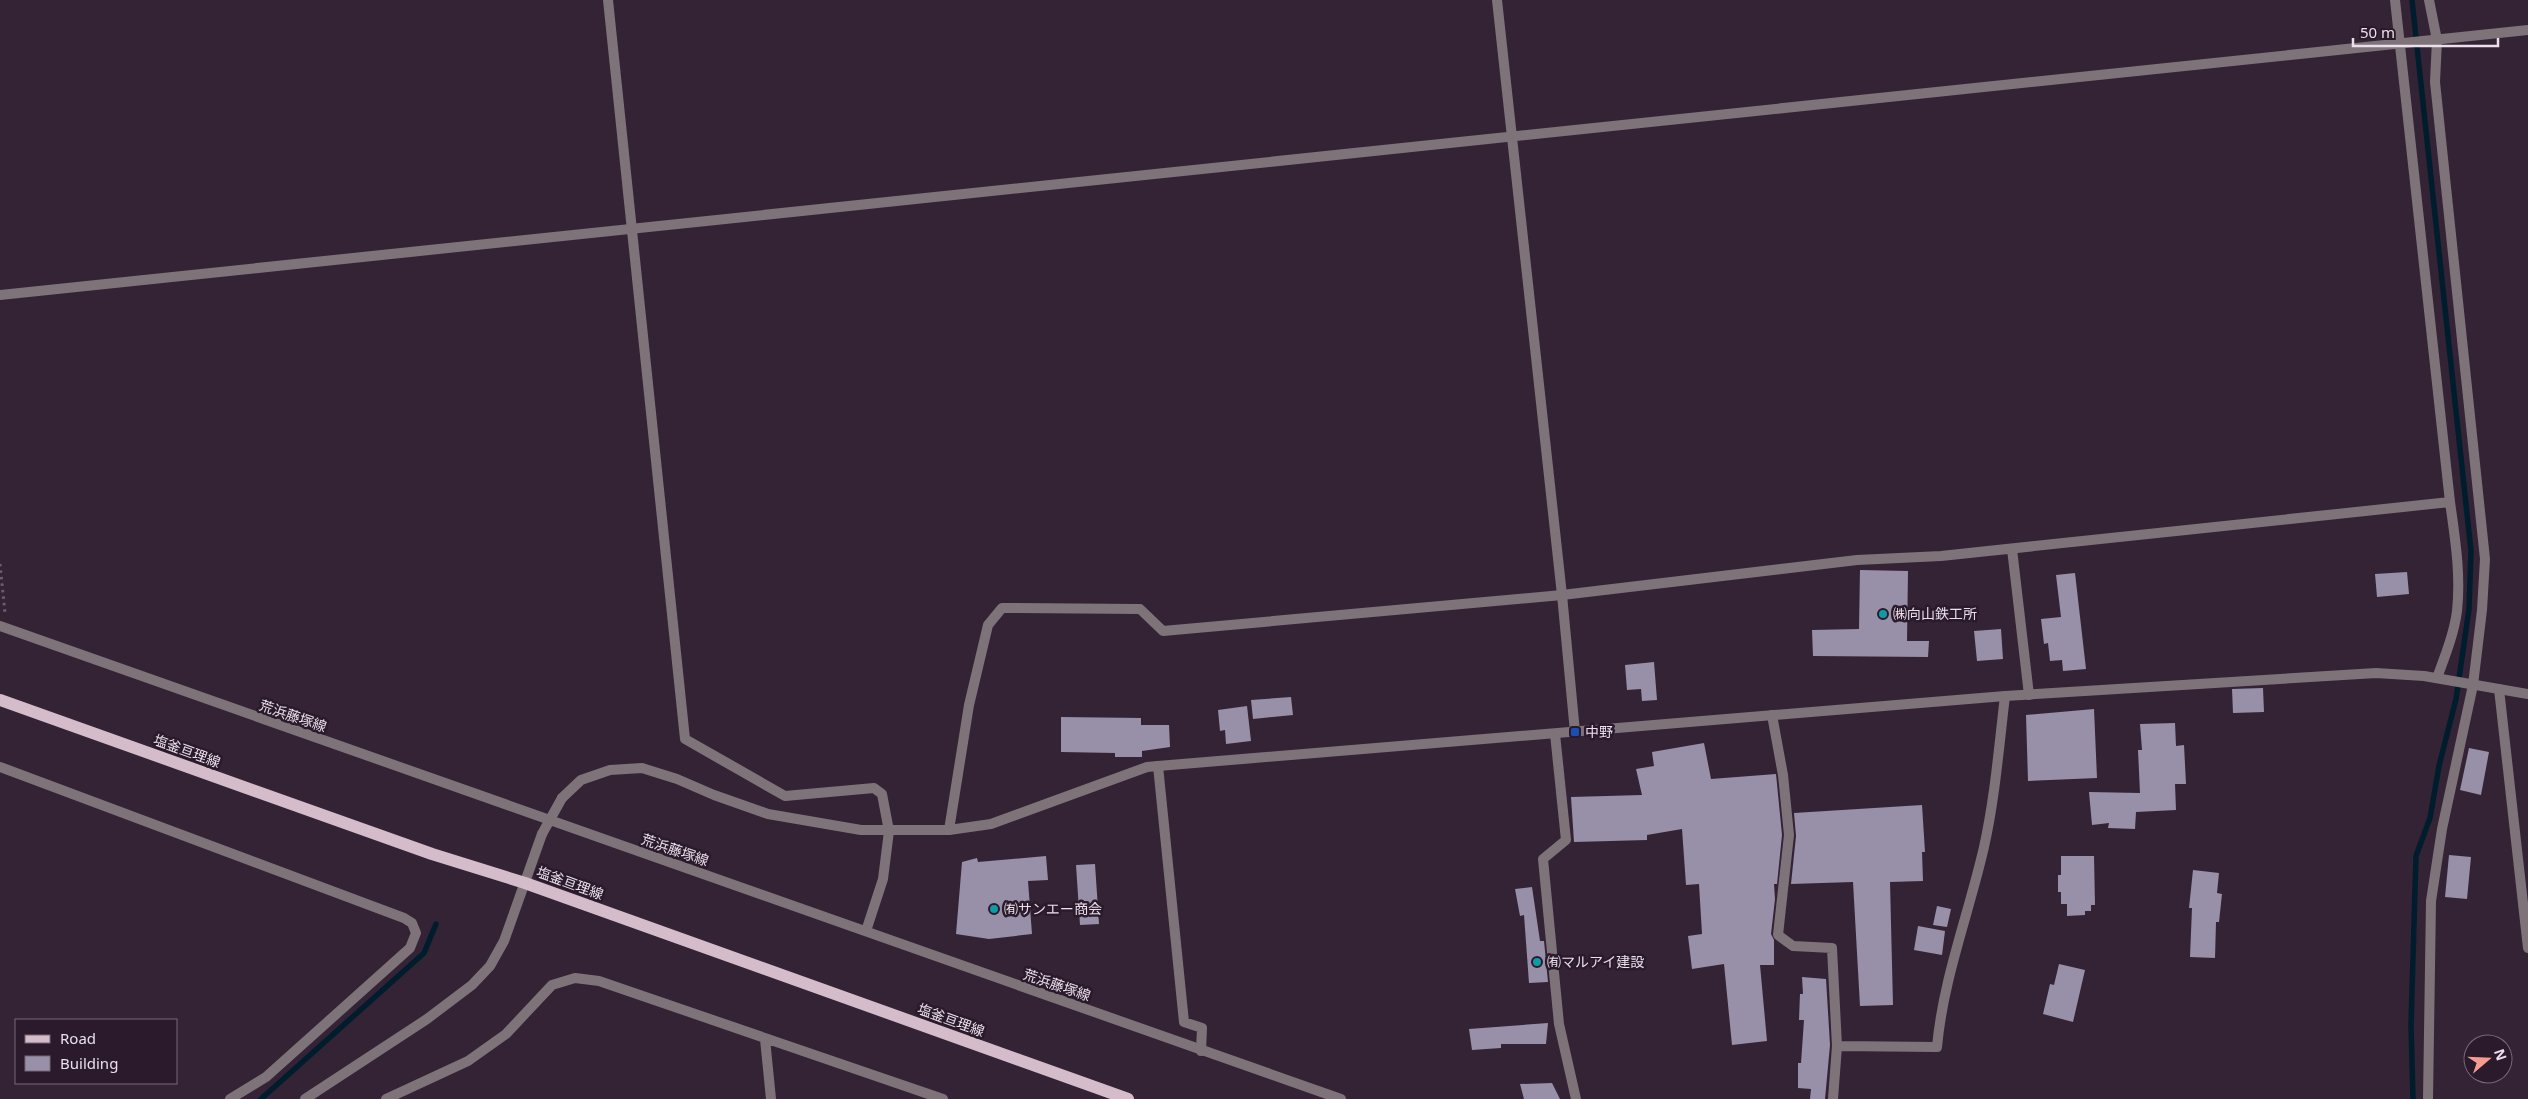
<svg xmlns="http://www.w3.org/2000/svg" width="2528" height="1099" font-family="'Noto Sans','Noto Sans JP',sans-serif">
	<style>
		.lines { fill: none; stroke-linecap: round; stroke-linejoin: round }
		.stream { stroke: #001d2d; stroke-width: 5.5 }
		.building { fill: #988fa9 }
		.path { stroke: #6c5d6d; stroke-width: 3; stroke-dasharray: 2.5 4; stroke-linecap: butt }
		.minor { stroke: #7f737a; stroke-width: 10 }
		.tertiary { stroke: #7f737a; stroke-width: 10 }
		.primary { stroke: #d4bcca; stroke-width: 12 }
		.tertiary-bridge { stroke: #7f737a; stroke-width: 10 }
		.culture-dot { fill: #0f9aa8; stroke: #2a1a2b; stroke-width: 2 }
		.transit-dot { fill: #1a4fb4; stroke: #2a1a2b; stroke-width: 2 }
		.labels { text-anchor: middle; stroke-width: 5; stroke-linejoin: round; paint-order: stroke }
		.poi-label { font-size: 14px; fill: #eadfeb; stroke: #2a1a2b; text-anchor: start }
		.street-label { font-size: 14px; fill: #eadfeb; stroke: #2a1a2b }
	</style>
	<rect width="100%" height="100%" fill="#342335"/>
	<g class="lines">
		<!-- stream -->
		<path class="stream" d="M 2412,0 L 2471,551 L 2469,609 L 2456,699 L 2439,766 L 2430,818 L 2416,856 L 2411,1025 L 2413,1099
			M 261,1099 L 424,953 L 436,924"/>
	</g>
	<!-- building -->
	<path class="building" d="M 1860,570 L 1908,571 L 1907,641 L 1929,641 L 1928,657 L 1813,656 L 1812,630 L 1859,629 Z
		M 2407,572 L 2409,594 L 2377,597 L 2375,574 Z
		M 2075,573 L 2086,669 L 2063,671 L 2062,660 L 2050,661 L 2048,643 L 2044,644 L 2041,619 L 2061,617 L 2056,575 Z
		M 2001,629 L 2003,659 L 1977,661 L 1974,631 Z
		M 1654,662 L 1657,700 L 1642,701 L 1641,689 L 1627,690 L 1625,665 Z
		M 2263,688 L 2264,712 L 2233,713 L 2232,689 Z
		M 1291,697 L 1293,715 L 1253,719 L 1251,700 Z
		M 1247,706 L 1251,741 L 1226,744 L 1225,730 L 1220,731 L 1218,710 Z
		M 2094,709 L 2097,778 L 2028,781 L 2026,715 Z
		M 1061,717 L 1141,718 L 1141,725 L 1169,725 L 1170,747 L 1142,751 L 1142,757 L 1115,757 L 1115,753 L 1061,752 Z
		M 2175,723 L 2176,746 L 2184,745 L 2186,784 L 2175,784 L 2176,810 L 2136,812 L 2135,829 L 2108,828 L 2109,823 L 2092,825 L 2089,792 L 2140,793 L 2138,750 L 2142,750 L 2140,724 Z
		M 1704,743 L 1711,779 L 1776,774 L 1782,835 L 1777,884 L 1774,884 L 1775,899 L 1771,934 L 1774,940 L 1774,965 L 1760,965 L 1767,1041 L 1732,1045 L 1724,964 L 1692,969 L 1688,936 L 1702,934 L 1699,884 L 1686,885 L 1682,829 L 1647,835 L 1647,840 L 1574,842 L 1571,797 L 1642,795 L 1636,769 L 1654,766 L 1652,752 Z
		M 2469,748 L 2489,752 L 2481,795 L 2460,790 Z
		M 1922,805 L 1925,852 L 1922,852 L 1923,881 L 1890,882 L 1893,1005 L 1860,1006 L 1853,882 L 1791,884 L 1796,836 L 1794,813 Z
		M 2449,855 L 2471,857 L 2467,899 L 2445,897 Z
		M 1046,856 L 1048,880 L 1028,881 L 1032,934 L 989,939 L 956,934 L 962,862 L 977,858 L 978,862 Z
		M 2061,856 L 2094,856 L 2095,905 L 2091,905 L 2091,911 L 2085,911 L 2085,915 L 2067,916 L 2067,904 L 2061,904 L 2061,892 L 2058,892 L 2058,875 L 2061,875 Z
		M 1095,864 L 1099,924 L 1080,925 L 1076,865 Z
		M 2193,870 L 2219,873 L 2217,893 L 2222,894 L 2219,922 L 2216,922 L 2215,958 L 2190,957 L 2192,908 L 2189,908 Z
		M 1532,887 L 1540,941 L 1544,941 L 1548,982 L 1529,983 L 1524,915 L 1520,916 L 1515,889 Z
		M 1937,906 L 1951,909 L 1947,927 L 1933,925 Z
		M 1918,926 L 1945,931 L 1942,955 L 1914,950 Z
		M 2059,964 L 2085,970 L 2073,1022 L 2043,1014 L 2050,984 L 2054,985 Z
		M 1802,977 L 1826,979 L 1830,1045 L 1825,1099 L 1810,1099 L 1811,1089 L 1798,1088 L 1798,1063 L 1801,1063 L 1804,1020 L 1799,1020 L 1800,994 L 1803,994 Z
		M 1548,1023 L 1546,1044 L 1501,1044 L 1501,1048 L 1472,1050 L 1469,1029 Z
		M 1552,1083 L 1560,1099 L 1524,1099 L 1520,1084 Z"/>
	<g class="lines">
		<!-- path -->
		<path class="path" d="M 0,564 L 5,613"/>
		<!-- minor -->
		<path class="minor" d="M 608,0 L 685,739 L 785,796 L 874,788 L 882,794 L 889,831
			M 2395,0 L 2450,502
			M 2012,549 L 2029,695
			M 2499,689 L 2528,948
			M 1772,715 L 1783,775 L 1789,835 L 1778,935 L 1793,946 L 1832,948 L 1837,1046 L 1833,1099
			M 1555,734 L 1566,840 L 1543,859 L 1559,1024 L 1576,1099
			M 1158,766 L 1184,1022 L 1202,1028 L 1201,1051
			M 0,767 L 404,918 L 412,923 L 416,933 L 410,948 L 266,1077 L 230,1099
			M 949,830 L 969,705 L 988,625 L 1002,608 L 1140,609 L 1163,631 L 1562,595 L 1857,560 L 1941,556 L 2450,502 C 2455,538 2461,574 2457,611 C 2454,634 2445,656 2437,678
			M 765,1039 L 771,1099
			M 1837,1046 L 1937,1047 C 1943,979 1969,913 1984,847 C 1995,798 1999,746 2005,696
			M 386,1099 L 468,1061 L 506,1034 L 552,985 L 575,978 L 599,981 L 943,1099
			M 2428,1099 L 2431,901 L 2442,829 L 2473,685 L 2482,610 L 2485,559 L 2435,82 L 2437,40 L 2429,0"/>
		<!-- tertiary -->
		<path class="tertiary" d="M 1497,0 L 1562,595 L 1575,732
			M 0,295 L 2528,30
			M 0,626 L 1341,1099
			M 562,798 L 581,780 L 610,770 L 642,768 L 677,779 L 714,795 L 768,814 L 861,830 L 949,830 L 991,824 L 1147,767 L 1158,766 L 2005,696 L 2376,673 L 2424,676 L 2528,694
			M 866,931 L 883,879 L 889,831
			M 305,1099 L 427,1019 L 472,985 L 490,966 L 504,941 L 542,834"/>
		<!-- primary -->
		<path class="primary" d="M 0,700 L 432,854 L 525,883 L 1128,1099"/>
		<!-- tertiary-bridge -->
		<path class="tertiary-bridge" d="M 542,834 L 562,798"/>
	</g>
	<!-- markers -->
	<g class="culture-dot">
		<circle cx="1883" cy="614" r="5"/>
		<circle cx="994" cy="909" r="5"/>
		<circle cx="1537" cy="962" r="5"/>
	</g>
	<rect class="transit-dot" x="1570" y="727" width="10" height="10" rx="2.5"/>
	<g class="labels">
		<!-- poi labels -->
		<g class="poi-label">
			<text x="1893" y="619">㈱向山鉄工所</text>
			<text x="1585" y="737">中野</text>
			<text x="1004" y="914">㈲サンエー商会</text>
			<text x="1547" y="967">㈲マルアイ建設</text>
		</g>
		<!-- street labels -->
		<g class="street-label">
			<text transform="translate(293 716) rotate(19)" y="5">荒浜藤塚線</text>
			<text transform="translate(187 751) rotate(20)" y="5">塩釜亘理線</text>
			<text transform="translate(675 850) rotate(19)" y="5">荒浜藤塚線</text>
			<text transform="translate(570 883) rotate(20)" y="5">塩釜亘理線</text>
			<text transform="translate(1057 985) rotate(19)" y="5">荒浜藤塚線</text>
			<text transform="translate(951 1020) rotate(20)" y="5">塩釜亘理線</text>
		</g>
	</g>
	<!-- legend -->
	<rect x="15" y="1019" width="162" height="65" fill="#2a1a2b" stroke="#776978"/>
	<rect x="25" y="1035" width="25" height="8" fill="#d4bcca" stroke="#776978"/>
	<text x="60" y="1044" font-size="15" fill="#eadfeb">Road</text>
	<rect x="25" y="1056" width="25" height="15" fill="#988fa9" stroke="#776978"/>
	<text x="60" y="1069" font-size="15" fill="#eadfeb">Building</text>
	<!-- north arrow -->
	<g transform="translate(2488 1059) rotate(71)"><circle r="24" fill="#2a1a2b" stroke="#776978"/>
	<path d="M0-4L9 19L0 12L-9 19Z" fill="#f59c91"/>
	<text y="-8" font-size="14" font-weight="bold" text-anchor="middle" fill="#eadfeb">N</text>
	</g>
	<!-- scale -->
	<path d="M2353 38v8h145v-8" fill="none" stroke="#eadfeb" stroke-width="2.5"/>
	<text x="2360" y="38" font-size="15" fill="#eadfeb" stroke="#2a1a2b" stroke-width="4" paint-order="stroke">50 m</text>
</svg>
